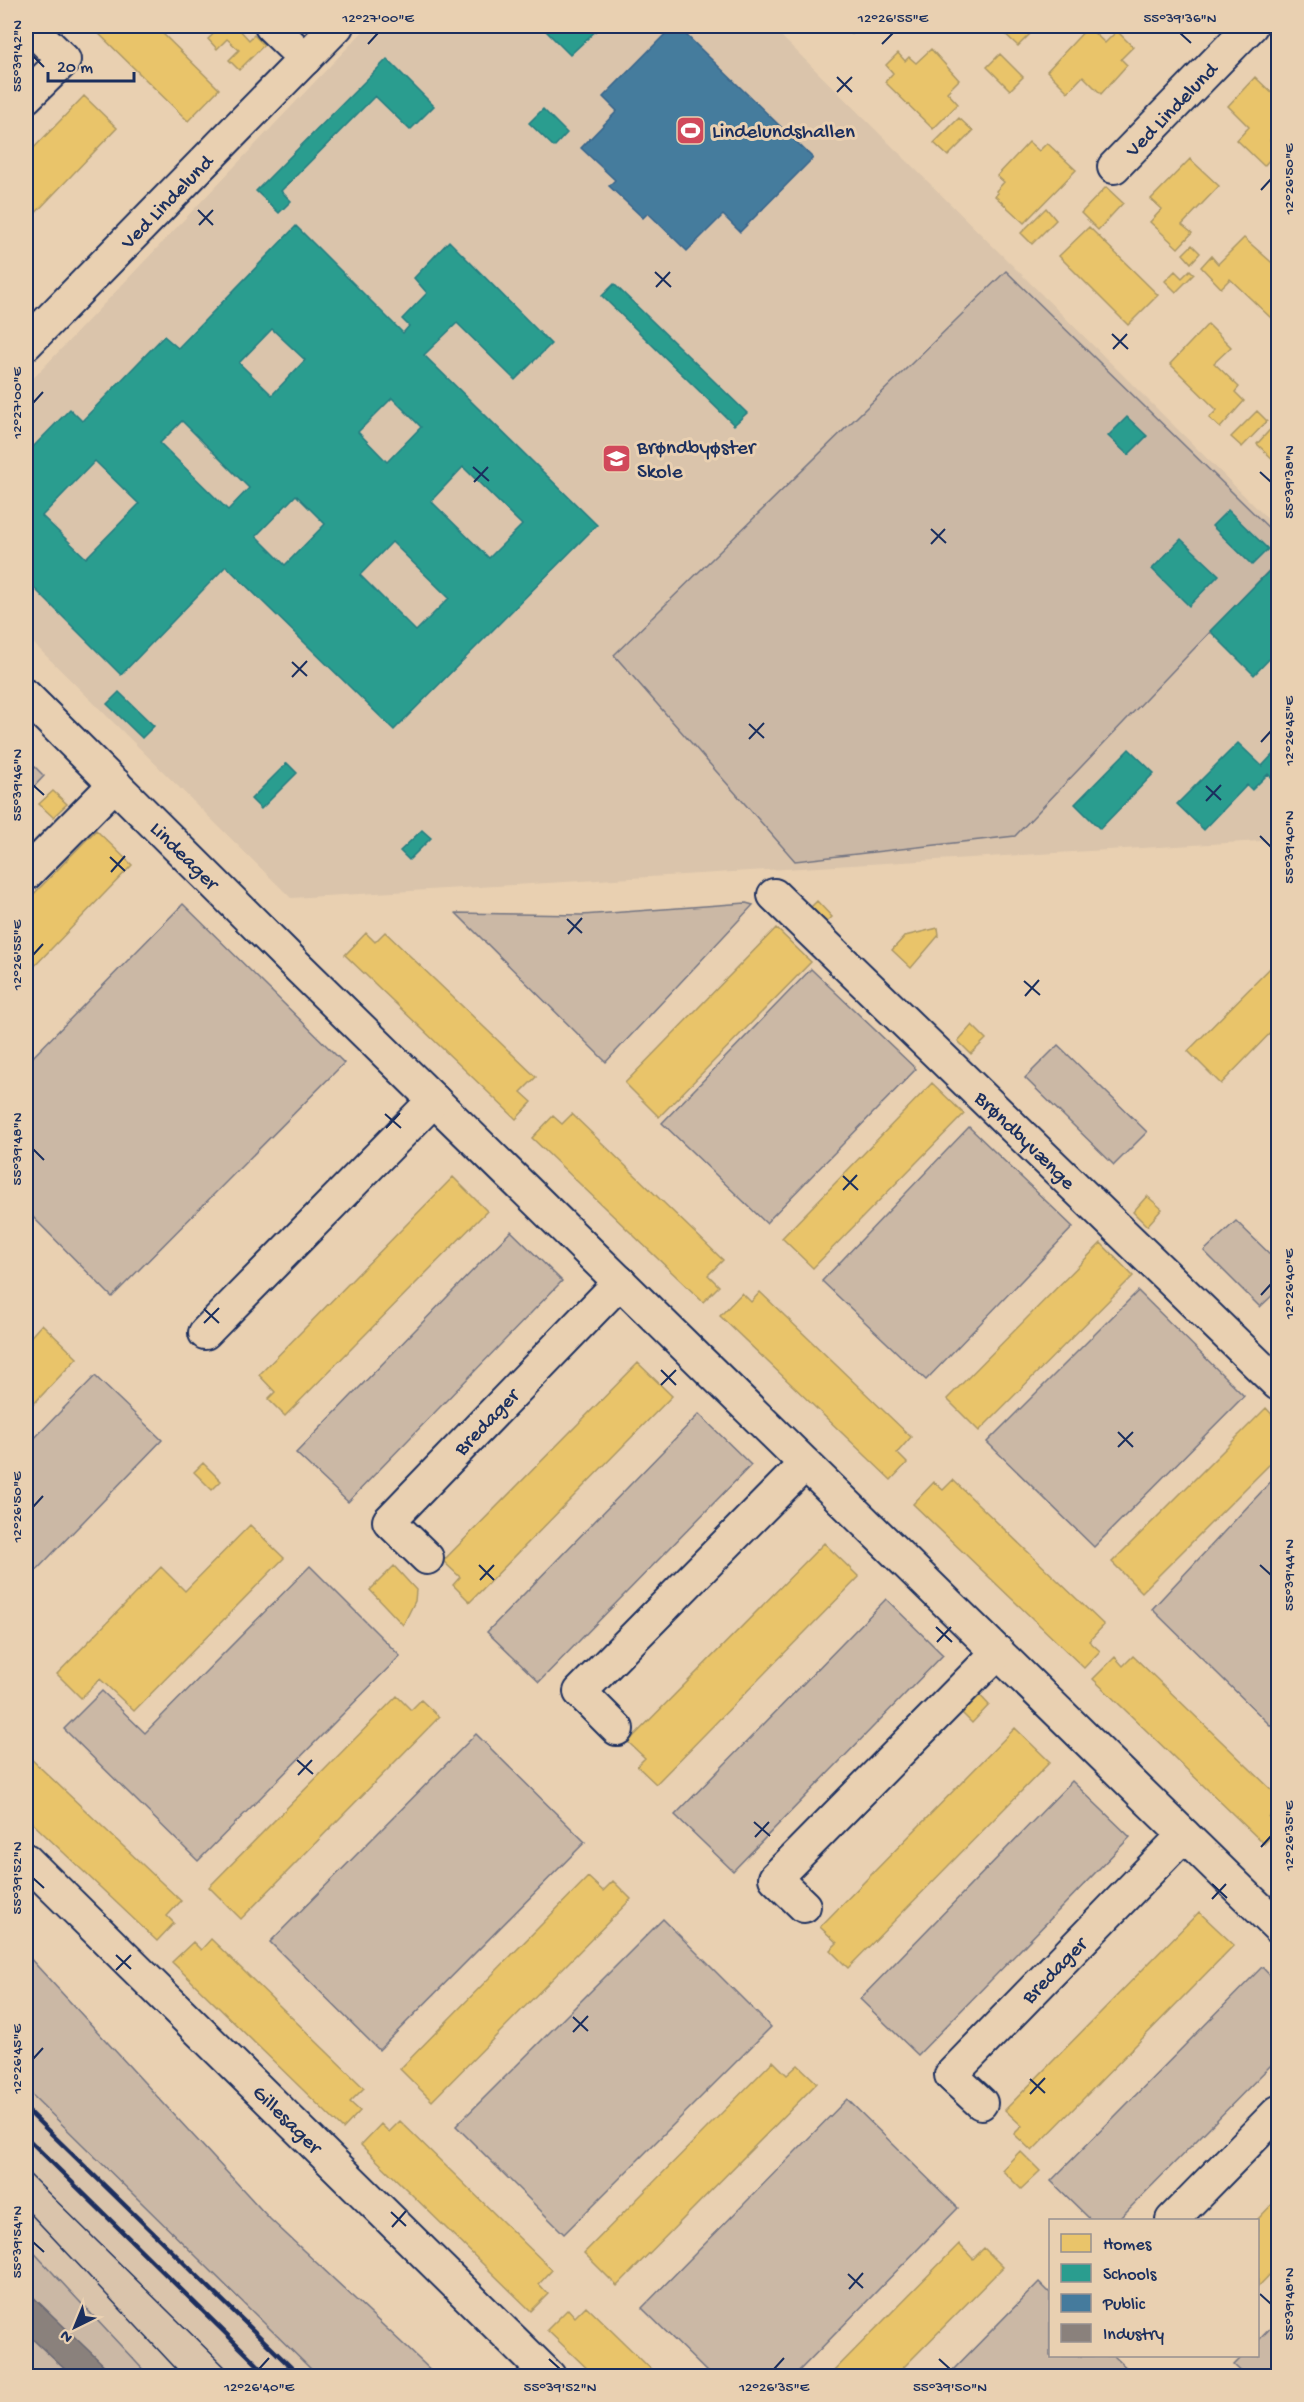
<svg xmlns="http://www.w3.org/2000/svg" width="1304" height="2402" font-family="'Gochi Hand',sans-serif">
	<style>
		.built { fill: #dac4ab }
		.green { fill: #cbb8a5; stroke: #737482; stroke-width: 1.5 }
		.homes { fill: #e9c46a; stroke: #ab9766; stroke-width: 1.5 }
		.schools { fill: #2a9d8f; stroke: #267c80; stroke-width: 1.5; fill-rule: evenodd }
		.public { fill: #457b9d; stroke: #38648a; stroke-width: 1.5 }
		.industry { fill: #8a817c; stroke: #696873; stroke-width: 1.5 }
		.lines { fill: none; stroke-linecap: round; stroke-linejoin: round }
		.minor-casing { stroke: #1b2f5e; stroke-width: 36 }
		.minor { stroke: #e9d0b1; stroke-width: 32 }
		.tram { stroke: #1b2f5e; stroke-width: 1.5 }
		.rail { stroke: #1b2f5e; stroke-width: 4.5 }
		.ticks { fill: none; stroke: #1b2f5e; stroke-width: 2 }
		.labels { text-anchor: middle; stroke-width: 6; stroke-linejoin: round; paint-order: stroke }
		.street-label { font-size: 21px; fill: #1b2f5e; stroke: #e9d0b1 }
		.poi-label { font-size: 21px; fill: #1b2f5e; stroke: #e9d0b1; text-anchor: start }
		.neatline { fill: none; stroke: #1b2f5e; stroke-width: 2 }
		.ticks-label { font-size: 15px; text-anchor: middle; fill: #1b2f5e }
	</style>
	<rect width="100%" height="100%" fill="#e9d0b1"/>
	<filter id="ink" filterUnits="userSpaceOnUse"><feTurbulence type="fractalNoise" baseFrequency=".0167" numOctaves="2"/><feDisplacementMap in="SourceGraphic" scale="12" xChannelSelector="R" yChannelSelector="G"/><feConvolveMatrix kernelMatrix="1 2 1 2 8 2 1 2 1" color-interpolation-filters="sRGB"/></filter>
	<g filter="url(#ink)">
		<!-- built -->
		<path class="built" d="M 368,26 L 771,26 L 1278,529 L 1278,840 L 291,898 L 26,636 L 26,386 Z
			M 26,2089 L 318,2376 L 149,2376 L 26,2244 Z"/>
		<!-- green -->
		<path class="green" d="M 1006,271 L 1278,537 L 1278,561 L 1015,836 L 795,861 L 614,655 Z
			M 26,758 L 44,776 L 26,795 Z
			M 746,903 L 753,905 L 606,1062 L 456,913 L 582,915 Z
			M 183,904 L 344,1063 L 112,1297 L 26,1210 L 26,1064 Z
			M 811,969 L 916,1069 L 766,1223 L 662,1123 Z
			M 1058,1045 L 1147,1132 L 1114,1165 L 1025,1078 Z
			M 969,1127 L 1073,1227 L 926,1380 L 822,1281 Z
			M 1236,1221 L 1278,1262 L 1278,1290 L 1260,1307 L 1204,1251 Z
			M 511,1231 L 562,1281 L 348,1502 L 296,1453 Z
			M 1138,1291 L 1244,1396 L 1094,1547 L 987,1442 Z
			M 95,1376 L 162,1440 L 26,1581 L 26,1447 Z
			M 699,1414 L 751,1465 L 539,1682 L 487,1632 Z
			M 1278,1474 L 1278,1733 L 1152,1609 Z
			M 310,1566 L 400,1656 L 198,1861 L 64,1729 L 102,1691 L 145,1733 Z
			M 886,1599 L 943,1655 L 733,1871 L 675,1815 Z
			M 476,1734 L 585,1842 L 379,2050 L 270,1942 Z
			M 1072,1781 L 1130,1837 L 918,2055 L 860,1999 Z
			M 663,1919 L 771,2027 L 564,2234 L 456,2126 Z
			M 26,1954 L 270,2219 L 437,2376 L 318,2376 L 26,2089 Z
			M 1262,1967 L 1278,1984 L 1278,2058 L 1118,2220 L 1091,2220 L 1051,2181 Z
			M 847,2099 L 958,2208 L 794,2376 L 711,2376 L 642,2308 Z
			M 26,2244 L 149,2376 L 26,2376 Z
			M 1039,2282 L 1050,2293 L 1050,2356 L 1114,2356 L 1135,2376 L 947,2376 Z
			M 1278,2320 L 1278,2376 L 1246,2376 L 1234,2365 L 1243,2356 L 1258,2356 L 1258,2341 Z"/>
		<!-- homes -->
		<path class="homes" d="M 91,26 L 155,26 L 219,89 L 188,121 Z
			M 222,26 L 240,26 L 238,28 L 249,40 L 254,35 L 264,45 L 239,70 L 229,60 L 239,50 L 227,39 L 217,49 L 208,39 Z
			M 843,26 L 861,26 L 852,34 Z
			M 997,26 L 1038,26 L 1018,46 Z
			M 1088,27 L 1105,43 L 1117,31 L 1133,47 L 1121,59 L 1127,65 L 1101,94 L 1083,76 L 1068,92 L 1047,71 Z
			M 931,49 L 959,80 L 947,92 L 958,104 L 933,129 L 885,82 L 893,73 L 886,65 L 898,53 L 905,61 L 909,57 L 916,63 Z
			M 1000,54 L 1023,77 L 1010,90 L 987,67 Z
			M 1255,77 L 1278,99 L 1278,131 L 1270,140 L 1278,150 L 1264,166 L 1237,140 L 1249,127 L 1228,106 Z
			M 84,96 L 117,128 L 26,223 L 26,156 Z
			M 959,118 L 973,131 L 948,156 L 934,143 Z
			M 1029,142 L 1039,151 L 1047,143 L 1076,170 L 1024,223 L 995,196 L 998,193 L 996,191 L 1004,182 L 997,176 Z
			M 1190,159 L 1219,186 L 1182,225 L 1192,233 L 1178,248 L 1150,222 L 1162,209 L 1151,199 Z
			M 1106,187 L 1123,203 L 1098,230 L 1081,213 Z
			M 1046,208 L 1056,220 L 1032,244 L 1021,233 Z
			M 1089,227 L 1158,295 L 1128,325 L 1059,256 Z
			M 1244,238 L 1278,268 L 1278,312 L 1272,319 L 1230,279 L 1221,288 L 1201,267 L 1211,256 L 1218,264 Z
			M 1192,245 L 1200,253 L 1191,263 L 1183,254 Z
			M 1190,270 L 1194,274 L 1176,292 L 1165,281 L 1175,271 L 1182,278 Z
			M 1208,324 L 1231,347 L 1214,363 L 1239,387 L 1235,392 L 1244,401 L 1220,428 L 1209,418 L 1217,410 L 1170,364 Z
			M 1257,411 L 1267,421 L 1242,447 L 1231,437 Z
			M 1278,421 L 1278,464 L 1257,444 Z
			M 53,791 L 67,804 L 53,817 L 39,804 Z
			M 96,830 L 132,865 L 26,975 L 26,902 Z
			M 817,901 L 832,917 L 824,925 L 809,909 Z
			M 776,928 L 811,962 L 659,1117 L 625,1083 Z
			M 938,928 L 939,935 L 911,968 L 892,950 L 905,936 Z
			M 385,932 L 536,1077 L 521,1092 L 532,1102 L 516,1119 L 345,955 L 366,933 L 375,942 Z
			M 1278,960 L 1278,1025 L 1221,1084 L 1188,1051 Z
			M 972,1025 L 986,1039 L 971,1054 L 958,1041 Z
			M 932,1083 L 964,1114 L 813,1268 L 782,1238 Z
			M 572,1114 L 723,1260 L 708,1275 L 719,1286 L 703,1302 L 532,1138 L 553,1116 L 562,1124 Z
			M 453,1177 L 487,1211 L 285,1416 L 268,1399 L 275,1392 L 259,1375 Z
			M 1147,1196 L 1162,1209 L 1147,1226 L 1133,1212 Z
			M 1101,1243 L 1133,1276 L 979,1431 L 947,1399 Z
			M 760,1292 L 911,1437 L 897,1453 L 907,1463 L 891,1480 L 720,1316 L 742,1293 L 751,1302 Z
			M 42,1324 L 77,1358 L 26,1412 L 26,1342 Z
			M 638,1363 L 672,1396 L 470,1602 L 453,1585 L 460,1577 L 443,1561 Z
			M 1266,1408 L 1278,1421 L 1278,1456 L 1142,1592 L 1112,1562 Z
			M 203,1463 L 221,1481 L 212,1490 L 194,1472 Z
			M 953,1480 L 1104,1625 L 1089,1641 L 1100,1651 L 1084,1668 L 913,1504 L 934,1482 L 943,1490 Z
			M 250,1525 L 284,1558 L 134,1711 L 100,1679 L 81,1698 L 57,1674 L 161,1567 L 185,1591 Z
			M 824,1543 L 859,1577 L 656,1784 L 637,1766 L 645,1758 L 628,1742 Z
			M 394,1566 L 416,1590 L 415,1601 L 403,1625 L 370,1590 Z
			M 1133,1656 L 1278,1796 L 1278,1807 L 1269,1817 L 1278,1829 L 1264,1844 L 1093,1679 L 1115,1657 L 1123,1666 Z
			M 976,1691 L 989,1705 L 972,1723 L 958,1709 Z
			M 397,1696 L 411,1710 L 421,1700 L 439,1717 L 241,1919 L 209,1887 Z
			M 1015,1728 L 1050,1762 L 848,1968 L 830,1950 L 837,1943 L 820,1927 Z
			M 28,1756 L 181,1901 L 167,1916 L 174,1923 L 157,1941 L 26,1817 L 26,1758 Z
			M 588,1877 L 603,1891 L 613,1881 L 631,1899 L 432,2101 L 400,2069 Z
			M 1199,1912 L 1234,1945 L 1032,2151 L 1014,2134 L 1022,2126 L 1005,2110 Z
			M 211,1939 L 364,2088 L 350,2102 L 360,2111 L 343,2129 L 172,1962 L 193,1942 L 201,1950 Z
			M 773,2061 L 787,2075 L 798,2065 L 817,2083 L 617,2286 L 584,2253 Z
			M 400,2121 L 552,2270 L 539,2284 L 548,2294 L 531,2311 L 361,2145 L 381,2124 L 389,2132 Z
			M 1020,2151 L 1040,2171 L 1021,2189 L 1002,2170 Z
			M 1278,2198 L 1278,2266 L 1258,2287 L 1257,2220 Z
			M 959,2244 L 973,2259 L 984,2248 L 1003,2267 L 895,2376 L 829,2376 Z
			M 586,2306 L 658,2376 L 595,2376 L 547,2330 L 568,2309 L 575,2317 Z"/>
		<!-- schools -->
		<path class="schools" d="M 541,26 L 601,26 L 570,55 Z
			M 387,59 L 434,106 L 410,130 L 375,96 L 281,191 L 291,201 L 279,213 L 256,191 Z
			M 543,109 L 567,133 L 554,147 L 529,123 Z
			M 296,226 L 403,333 L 409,326 L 402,319 L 427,293 L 414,278 L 449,241 L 551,344 L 515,380 L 457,323 L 424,355 L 597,525 L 394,730 L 226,566 L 121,675 L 26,580 L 26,454 L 70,409 L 82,421 L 164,336 L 178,348 ZM 272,329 L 305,360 L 272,395 L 239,363 ZM 392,398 L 421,427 L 387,462 L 358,432 ZM 182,421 L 249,488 L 228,510 L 160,443 ZM 95,461 L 139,504 L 86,558 L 42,516 ZM 463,467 L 522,525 L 489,558 L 431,501 ZM 296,495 L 325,524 L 285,565 L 256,536 ZM 392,542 L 449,598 L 416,631 L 360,575 Z
			M 614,284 L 747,413 L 734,425 L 602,296 Z
			M 1127,417 L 1147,436 L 1128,455 L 1108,436 Z
			M 1228,510 L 1268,549 L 1252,565 L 1212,526 Z
			M 1181,539 L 1219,575 L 1189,606 L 1152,569 Z
			M 1278,562 L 1278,650 L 1254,675 L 1210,631 Z
			M 119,692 L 154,726 L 142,738 L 107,704 Z
			M 1238,743 L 1262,766 L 1278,749 L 1278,784 L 1268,774 L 1252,790 L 1247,785 L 1204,830 L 1177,804 Z
			M 1129,749 L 1154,773 L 1100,829 L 1075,804 Z
			M 287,763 L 297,773 L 261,809 L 251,799 Z
			M 422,830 L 431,838 L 409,860 L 400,851 Z"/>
		<!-- public -->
		<path class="public" d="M 673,26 L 677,26 L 813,158 L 740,232 L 723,215 L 687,251 L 648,213 L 643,218 L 609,186 L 615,180 L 581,148 L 617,111 L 603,97 Z"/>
		<!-- industry -->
		<path class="industry" d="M 26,2290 L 115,2376 L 72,2376 L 26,2333 Z"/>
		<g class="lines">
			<defs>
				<g id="minor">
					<path d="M 271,26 L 305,59"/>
					<path d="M 26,97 L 64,60 L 29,26"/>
					<path id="s1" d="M 1114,167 L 1251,26"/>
					<path id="s2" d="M 26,344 L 337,26"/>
					<path id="s3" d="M 26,696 L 293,962 L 1278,1927"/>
					<path d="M 26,874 L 115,784"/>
					<path id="s4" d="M 774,895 L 1278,1384"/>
					<path d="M 205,1333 L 434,1100"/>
					<path id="s5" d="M 427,1558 L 389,1521 L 620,1282"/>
					<path d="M 617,1729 L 580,1692 L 805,1464"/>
					<path id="s6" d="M 26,1860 L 549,2376"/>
					<path d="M 804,1906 L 775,1878 L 998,1652"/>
					<path id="s7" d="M 981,2103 L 951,2075 L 1184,1835"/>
					<path d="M 1172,2220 L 1278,2112"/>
				</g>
			</defs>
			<!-- minor casing -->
			<use href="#minor" class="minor-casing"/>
			<!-- minor -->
			<use href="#minor" class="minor"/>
			<!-- tram -->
			<path class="tram" d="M 26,2171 L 234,2376
				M 26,2209 L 183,2376"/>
			<!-- rail -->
			<path class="rail" d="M 26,2109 L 300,2376
				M 26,2137 L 269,2376"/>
		</g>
	</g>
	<!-- ticks -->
	<path class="ticks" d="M 1180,33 L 1191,43M 368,44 L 378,33M 882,44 L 893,33M 33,56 L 44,67M 837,77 L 852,92M 837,92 L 852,77M 1261,190 L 1271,179M 198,210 L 213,225M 199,225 L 213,210M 655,272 L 671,287M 656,287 L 670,272M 1112,334 L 1128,349M 1113,349 L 1127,334M 33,403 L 43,392M 473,467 L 489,481M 1260,472 L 1271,482M 474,482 L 488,467M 931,529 L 946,543M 931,544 L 945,529M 292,662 L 307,676M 292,677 L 307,661M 749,724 L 764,738M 749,739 L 764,723M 1261,742 L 1271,731M 33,785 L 44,795M 1206,786 L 1221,800M 1206,801 L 1221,785M 1260,836 L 1271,847M 110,857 L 125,871M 111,872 L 125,856M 567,919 L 582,933M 568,934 L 582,918M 33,955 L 43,944M 1024,981 L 1040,995M 1025,996 L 1039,980M 385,1114 L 401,1128M 386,1128 L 400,1113M 33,1149 L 44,1160M 843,1176 L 858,1190M 843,1190 L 857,1175M 1261,1295 L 1271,1284M 204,1309 L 219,1323M 204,1323 L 219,1308M 661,1370 L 676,1385M 661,1385 L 676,1370M 1118,1432 L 1133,1447M 1118,1447 L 1133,1432M 33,1507 L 43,1496M 479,1565 L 494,1580M 1260,1565 L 1271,1575M 480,1580 L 494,1565M 936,1627 L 952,1642M 937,1642 L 951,1627M 297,1760 L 313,1774M 298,1775 L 312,1760M 754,1822 L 770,1836M 755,1837 L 769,1822M 1261,1847 L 1271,1836M 33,1878 L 44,1888M 1212,1884 L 1227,1898M 1212,1899 L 1226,1884M 116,1955 L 131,1969M 116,1970 L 131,1955M 573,2017 L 588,2031M 573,2032 L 588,2016M 33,2059 L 43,2048M 1030,2079 L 1045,2093M 1030,2094 L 1045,2078M 391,2212 L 406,2226M 392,2227 L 406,2211M 33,2242 L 44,2252M 848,2274 L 863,2288M 849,2289 L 863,2273M 1260,2294 L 1271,2304M 549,2359 L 560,2369M 939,2359 L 950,2369M 259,2369 L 269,2358M 774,2369 L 784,2358"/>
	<!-- icons -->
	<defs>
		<symbol id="stadium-square" viewBox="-11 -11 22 22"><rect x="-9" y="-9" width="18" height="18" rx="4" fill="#d1495b" stroke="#e9d0b1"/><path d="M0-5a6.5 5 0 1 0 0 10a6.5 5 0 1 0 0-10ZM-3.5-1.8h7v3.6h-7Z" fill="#fff"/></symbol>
		<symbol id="school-square" viewBox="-11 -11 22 22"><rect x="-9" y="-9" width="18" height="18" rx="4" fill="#d1495b" stroke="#e9d0b1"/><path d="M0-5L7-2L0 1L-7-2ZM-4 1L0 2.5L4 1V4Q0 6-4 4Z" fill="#fff"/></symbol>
	</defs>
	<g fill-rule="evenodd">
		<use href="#stadium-square" x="674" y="114" width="33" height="33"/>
		<use href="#school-square" x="600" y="442" width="33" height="33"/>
	</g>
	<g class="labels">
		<!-- street labels -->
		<g class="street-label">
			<text dy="7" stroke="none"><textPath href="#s1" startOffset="81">Ved Lindelund</textPath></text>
			<text dy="7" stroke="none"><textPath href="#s2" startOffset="200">Ved Lindelund</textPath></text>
			<text dy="7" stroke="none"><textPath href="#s3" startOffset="225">Lindeager</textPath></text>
			<text dy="7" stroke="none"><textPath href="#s4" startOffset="351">Brøndbyvænge</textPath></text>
			<text dy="7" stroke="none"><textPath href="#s5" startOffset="192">Bredager</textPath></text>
			<text dy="7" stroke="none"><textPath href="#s7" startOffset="188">Bredager</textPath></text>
			<text dy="7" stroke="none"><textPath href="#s6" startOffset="368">Gillesager</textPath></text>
		</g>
		<!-- poi labels -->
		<g class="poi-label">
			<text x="712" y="137">Lindelundshallen</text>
			<text x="637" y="453">Brøndbyøster<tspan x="637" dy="24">Skole</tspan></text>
		</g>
	</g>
	<!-- margin -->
	<rect width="1304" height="2402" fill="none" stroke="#e9d0b1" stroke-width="66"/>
	<!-- legend -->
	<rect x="1049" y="2219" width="210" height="138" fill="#e9d0b1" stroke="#979090" stroke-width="1.5"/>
	<rect x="1061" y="2234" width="30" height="18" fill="#e9c46a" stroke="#979090" stroke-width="1.5"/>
	<text x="1103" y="2249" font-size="18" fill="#1b2f5e">Homes</text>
	<rect x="1061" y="2264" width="30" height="18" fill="#2a9d8f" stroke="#979090" stroke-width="1.5"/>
	<text x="1103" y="2279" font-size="18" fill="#1b2f5e">Schools</text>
	<rect x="1061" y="2294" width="30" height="18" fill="#457b9d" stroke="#979090" stroke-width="1.5"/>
	<text x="1103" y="2309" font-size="18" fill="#1b2f5e">Public</text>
	<rect x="1061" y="2324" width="30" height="18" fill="#8a817c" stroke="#979090" stroke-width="1.5"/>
	<text x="1103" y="2339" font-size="18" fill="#1b2f5e">Industry</text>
	<!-- north arrow -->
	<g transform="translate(75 2327) rotate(223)" stroke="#e9d0b1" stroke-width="4.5" paint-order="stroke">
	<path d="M0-4.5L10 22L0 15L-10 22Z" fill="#1b2f5e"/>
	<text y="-9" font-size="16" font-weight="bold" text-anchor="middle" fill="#1b2f5e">N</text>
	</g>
	<!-- scale -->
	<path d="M48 72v9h86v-9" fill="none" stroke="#1b2f5e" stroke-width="3"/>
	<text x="57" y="72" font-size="18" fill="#1b2f5e" stroke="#e9d0b1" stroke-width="4.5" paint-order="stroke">20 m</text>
	<rect x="33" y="33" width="1238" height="2336" class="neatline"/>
	<g class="ticks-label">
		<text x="378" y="22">12°27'00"E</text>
		<text x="893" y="22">12°26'55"E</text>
		<text x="1180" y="22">55°39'36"N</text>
		<text transform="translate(16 56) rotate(-90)" y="5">55°39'42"N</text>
		<text transform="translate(1288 179) rotate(-90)" y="5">12°26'50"E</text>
		<text transform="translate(16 403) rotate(-90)" y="5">12°27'00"E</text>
		<text transform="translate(1288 482) rotate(-90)" y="5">55°39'38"N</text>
		<text transform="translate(1288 731) rotate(-90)" y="5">12°26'45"E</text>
		<text transform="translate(16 785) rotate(-90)" y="5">55°39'46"N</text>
		<text transform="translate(1288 847) rotate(-90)" y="5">55°39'40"N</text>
		<text transform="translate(16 955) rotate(-90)" y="5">12°26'55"E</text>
		<text transform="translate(16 1149) rotate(-90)" y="5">55°39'48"N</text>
		<text transform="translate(1288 1284) rotate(-90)" y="5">12°26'40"E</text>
		<text transform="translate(16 1507) rotate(-90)" y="5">12°26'50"E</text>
		<text transform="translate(1288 1575) rotate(-90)" y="5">55°39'44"N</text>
		<text transform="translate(1288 1836) rotate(-90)" y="5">12°26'35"E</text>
		<text transform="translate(16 1878) rotate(-90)" y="5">55°39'52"N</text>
		<text transform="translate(16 2059) rotate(-90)" y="5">12°26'45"E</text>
		<text transform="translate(16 2242) rotate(-90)" y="5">55°39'54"N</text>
		<text transform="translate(1288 2304) rotate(-90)" y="5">55°39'48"N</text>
		<text x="259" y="2391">12°26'40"E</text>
		<text x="560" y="2391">55°39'52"N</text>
		<text x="774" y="2391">12°26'35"E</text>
		<text x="950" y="2391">55°39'50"N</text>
	</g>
</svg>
